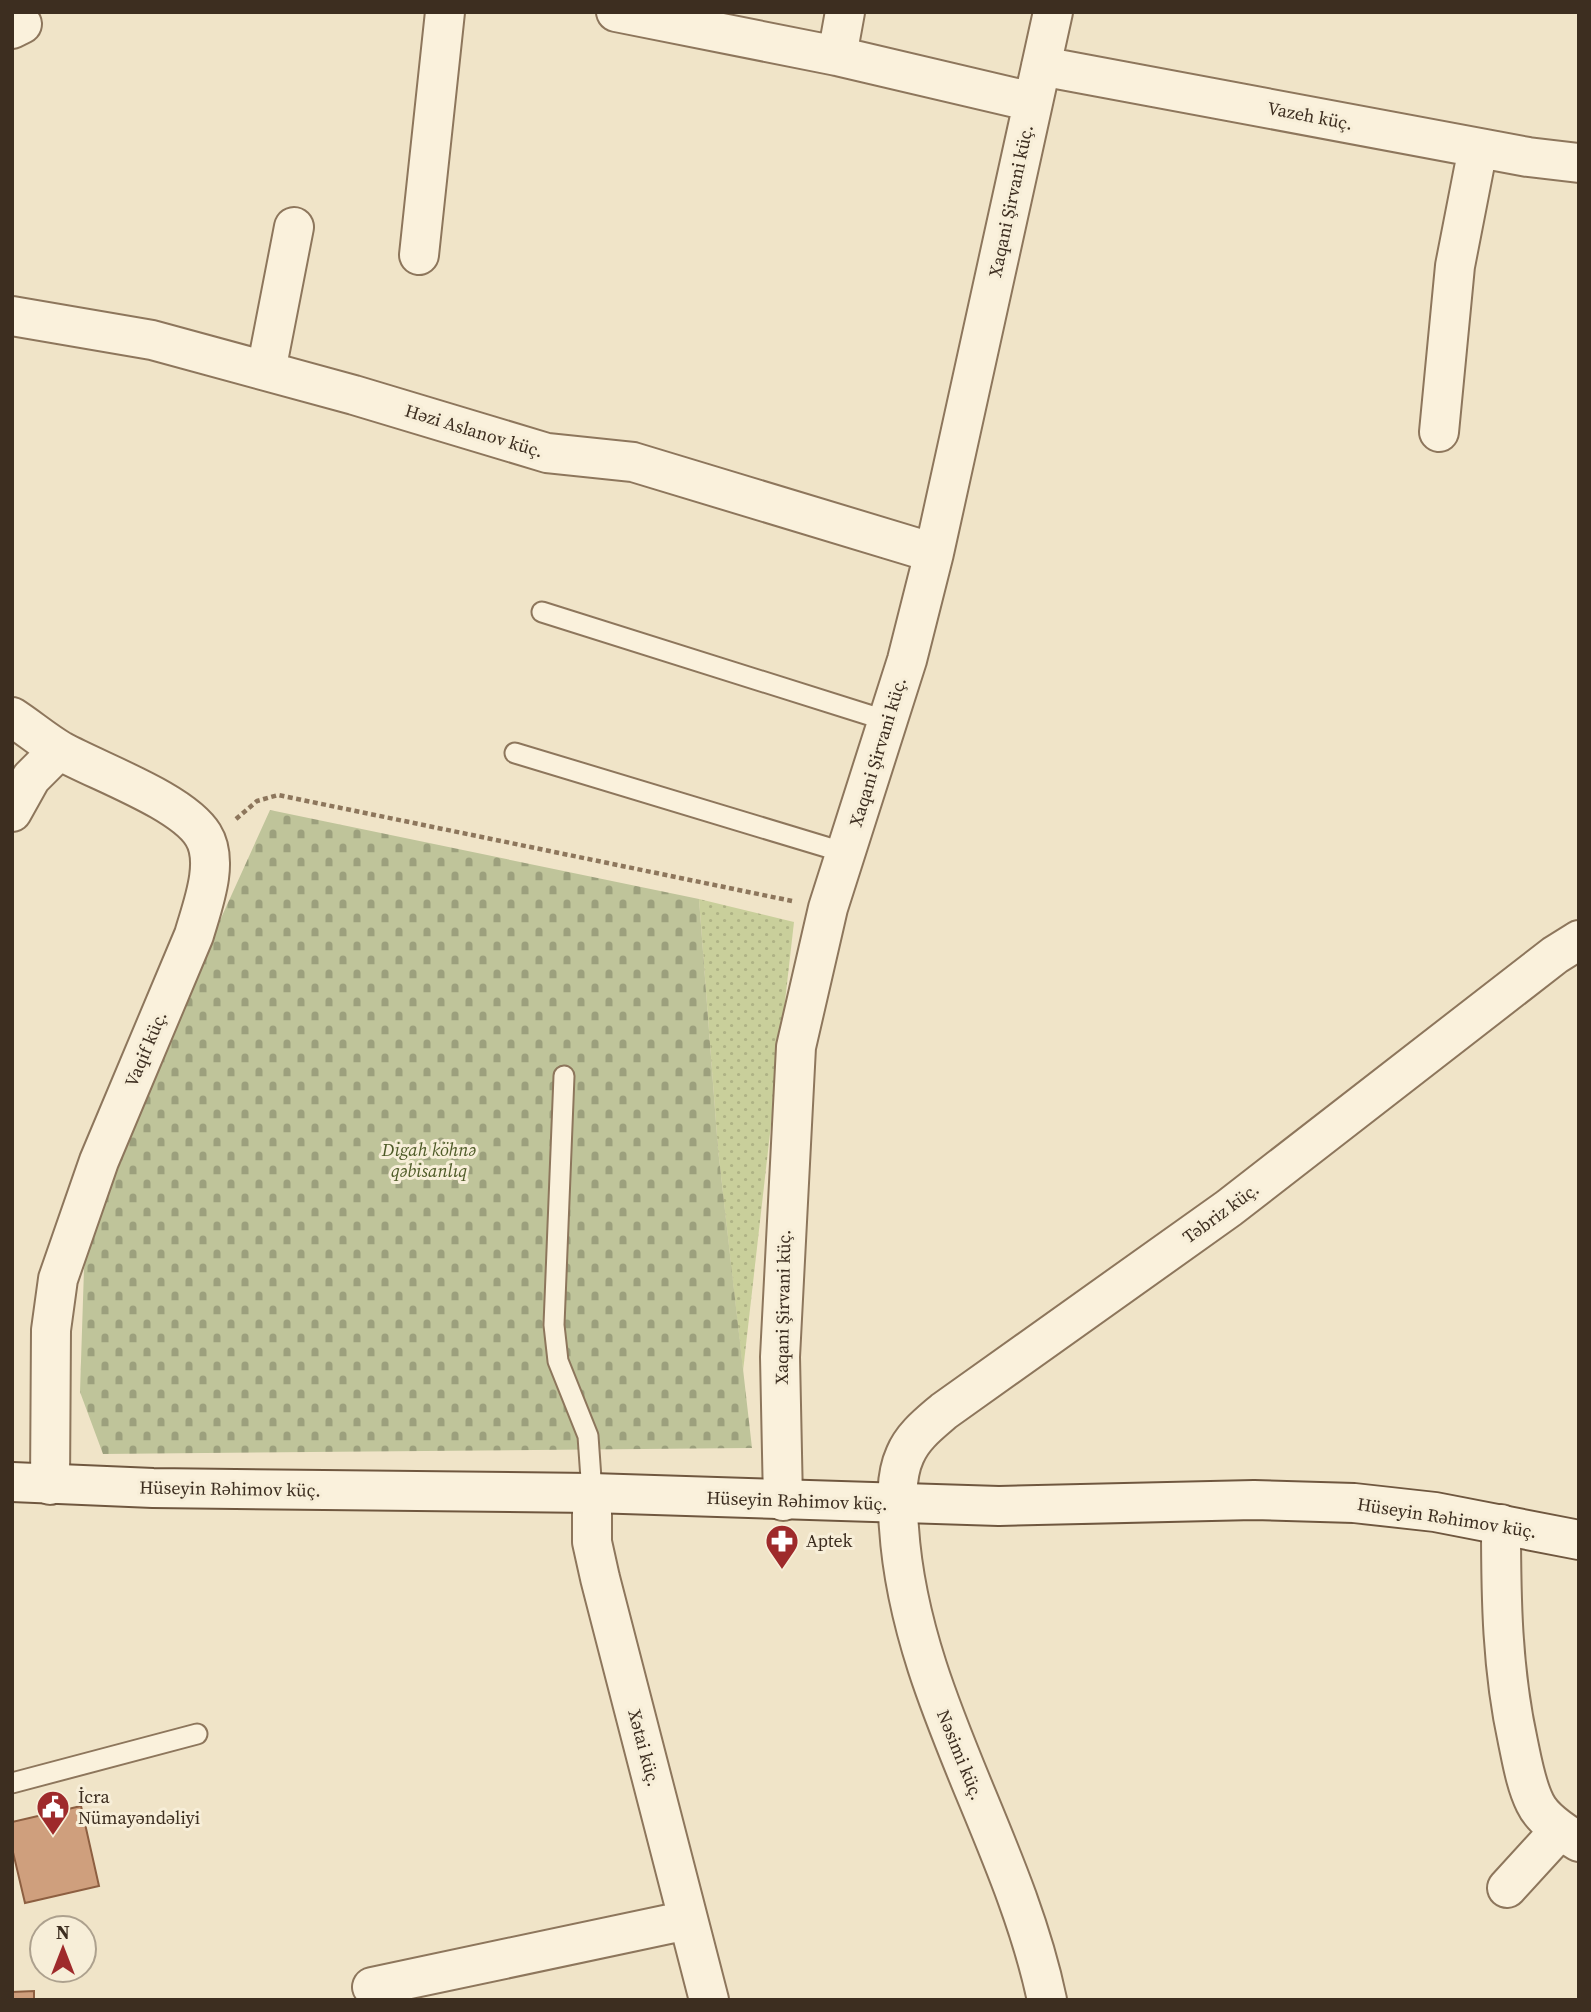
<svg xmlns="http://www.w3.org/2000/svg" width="1591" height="2012" font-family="'Source Serif 4',serif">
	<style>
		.green { fill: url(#green-dots) }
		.cemetery { fill: url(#cemetery-stones) }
		.building { fill: #cf9f7d; stroke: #8d5f41; stroke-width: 2 }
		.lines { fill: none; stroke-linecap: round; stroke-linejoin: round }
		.service-casing { stroke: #8d765c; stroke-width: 23 }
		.minor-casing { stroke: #8d765c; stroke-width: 42 }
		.secondary-casing { stroke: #6f573f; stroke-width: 42 }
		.path { stroke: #8d765c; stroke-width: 4.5; stroke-dasharray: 5 3.5; stroke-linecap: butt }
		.service { stroke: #faf1dc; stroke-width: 19 }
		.minor { stroke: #faf1dc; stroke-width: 38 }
		.secondary { stroke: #faf1dc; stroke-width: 38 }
		.labels { text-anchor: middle; stroke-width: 6; stroke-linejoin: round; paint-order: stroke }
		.street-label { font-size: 18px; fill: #3d2e20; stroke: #f7eed8 }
		.park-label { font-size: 18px; font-style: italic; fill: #4d5a26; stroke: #f7eed8 }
		.poi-label { font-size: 18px; fill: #3d2e20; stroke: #f7eed8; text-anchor: start }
	</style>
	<defs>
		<pattern id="green-dots" width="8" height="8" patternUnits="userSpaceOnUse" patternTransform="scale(1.75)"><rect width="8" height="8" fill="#c9cf9b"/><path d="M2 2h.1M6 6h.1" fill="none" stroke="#aeb285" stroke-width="1.8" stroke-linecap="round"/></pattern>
		<pattern id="cemetery-stones" width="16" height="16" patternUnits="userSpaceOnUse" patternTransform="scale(1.75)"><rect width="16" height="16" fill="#bfc49a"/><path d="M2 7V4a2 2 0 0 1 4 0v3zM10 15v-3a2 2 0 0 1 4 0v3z" fill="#9ca07d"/></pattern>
	</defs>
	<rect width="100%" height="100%" fill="#f0e4c8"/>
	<!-- green -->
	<path class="green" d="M 699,899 L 794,922 L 743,1371 L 718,1149 Z"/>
	<!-- cemetery -->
	<path class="cemetery" d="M 270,810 L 699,899 L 718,1149 L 752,1448 L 103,1454 L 80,1392 L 84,1269 L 100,1185 Z"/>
	<!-- building -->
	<path class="building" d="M 81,1806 L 99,1886 L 25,1903 L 12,1848 L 12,1822 Z
		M 34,1991 L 34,2000 L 12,2000 L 12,1992 Z"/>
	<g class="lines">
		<defs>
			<path id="service" d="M 542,612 L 888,721
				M 515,753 L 846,853
				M 564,1076 L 554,1325 L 558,1361 L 588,1436 L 592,1493
				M 12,1783 L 197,1734"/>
			<path id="minor" d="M 616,12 L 837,56 L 1033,102
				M 12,29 L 22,24
				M 837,56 L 845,12
				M 1041,66 L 1528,157 L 1579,163
				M 419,255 L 445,12
				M 12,316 L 152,340 L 354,395 L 547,453 L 633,462 L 934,553
				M 266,371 L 294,227
				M 1439,432 L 1455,266 L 1478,148
				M 12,717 C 29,728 44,741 61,751 C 99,772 182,801 203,835 C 220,862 202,907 194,935 L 99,1161 L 58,1279 L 51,1330 L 50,1485
				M 12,812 L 31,778 L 59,750
				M 592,1493 L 592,1542 L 600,1578 L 709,2000
				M 783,1501 L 780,1357 L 796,1047 L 828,908 L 907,660 L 934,553 L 1053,12
				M 1501,1524 C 1501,1598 1502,1669 1518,1742 C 1522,1761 1526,1785 1535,1803 C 1543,1820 1564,1833 1579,1842
				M 1507,1888 L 1560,1830
				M 372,1987 L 688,1920
				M 1047,2000 C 1013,1838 910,1696 899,1528 C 897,1505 895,1477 905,1455 C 913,1436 929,1424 944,1411 L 1229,1208 L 1555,955 L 1579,940"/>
			<path id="secondary" d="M 12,1482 L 153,1488 L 592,1493 L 999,1506 L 1254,1500 L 1354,1503 L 1435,1512 L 1579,1540"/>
		</defs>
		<!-- service casing -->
		<use href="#service" class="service-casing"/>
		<!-- minor casing -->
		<use href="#minor" class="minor-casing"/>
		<!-- secondary casing -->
		<use href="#secondary" class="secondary-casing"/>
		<!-- path -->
		<path class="path" d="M 236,819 L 257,801 L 278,795 L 792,901"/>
		<!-- service -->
		<use href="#service" class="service"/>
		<!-- minor -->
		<use href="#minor" class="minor"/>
		<!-- secondary -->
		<use href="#secondary" class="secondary"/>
	</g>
	<!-- icons -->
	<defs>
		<symbol id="pharmacy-pin" viewBox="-11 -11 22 30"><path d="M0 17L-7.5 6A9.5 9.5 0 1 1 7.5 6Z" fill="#9e2a2b" stroke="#f7eed8"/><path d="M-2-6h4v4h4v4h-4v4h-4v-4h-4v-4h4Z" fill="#fff"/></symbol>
		<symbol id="civic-pin" viewBox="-11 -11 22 30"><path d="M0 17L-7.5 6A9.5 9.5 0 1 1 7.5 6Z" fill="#9e2a2b" stroke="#f7eed8"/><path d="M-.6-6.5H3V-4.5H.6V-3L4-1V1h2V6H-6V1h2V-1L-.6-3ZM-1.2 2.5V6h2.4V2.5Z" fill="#fff"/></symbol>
	</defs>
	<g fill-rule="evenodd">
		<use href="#pharmacy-pin" x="763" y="1522" width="38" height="52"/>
		<use href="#civic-pin" x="34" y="1788" width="38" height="52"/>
	</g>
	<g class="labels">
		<!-- street labels -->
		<g class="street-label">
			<text transform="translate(1310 116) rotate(11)" y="6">Vazeh küç.</text>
			<text transform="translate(1011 201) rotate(-78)" y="6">Xaqani Şirvani küç.</text>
			<text transform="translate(474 431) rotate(17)" y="6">Həzi Aslanov küç.</text>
			<text transform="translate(878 752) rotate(-73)" y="6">Xaqani Şirvani küç.</text>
			<text transform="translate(146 1049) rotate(-67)" y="6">Vaqif küç.</text>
			<text transform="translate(1221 1213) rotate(-36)" y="6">Təbriz küç.</text>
			<text transform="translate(783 1307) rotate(-89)" y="6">Xaqani Şirvani küç.</text>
			<text transform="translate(230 1489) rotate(1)" y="6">Hüseyin Rəhimov küç.</text>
			<text transform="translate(797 1501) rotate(2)" y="6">Hüseyin Rəhimov küç.</text>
			<text transform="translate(1447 1518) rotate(9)" y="6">Hüseyin Rəhimov küç.</text>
			<text transform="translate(644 1748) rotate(75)" y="6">Xətai küç.</text>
			<text transform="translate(960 1755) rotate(68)" y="6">Nəsimi küç.</text>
		</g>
		<!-- park labels -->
		<g class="park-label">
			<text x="429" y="1156">Digah köhnə<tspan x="429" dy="21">qəbisanlıq</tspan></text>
		</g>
		<!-- poi labels -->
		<g class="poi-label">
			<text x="806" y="1547">Aptek</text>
			<text x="78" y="1803">İcra<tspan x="78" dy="21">Nümayəndəliyi</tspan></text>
		</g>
	</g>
	<!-- border -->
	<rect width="1591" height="2012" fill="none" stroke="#3d2e20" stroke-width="28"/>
	<!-- north arrow -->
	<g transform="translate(63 1949)"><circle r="33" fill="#f7eed8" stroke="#ada18e" stroke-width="2"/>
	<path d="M0-5L12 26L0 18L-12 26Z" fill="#9e2a2b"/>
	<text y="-10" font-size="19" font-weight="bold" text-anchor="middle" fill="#3d2e20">N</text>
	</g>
</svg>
